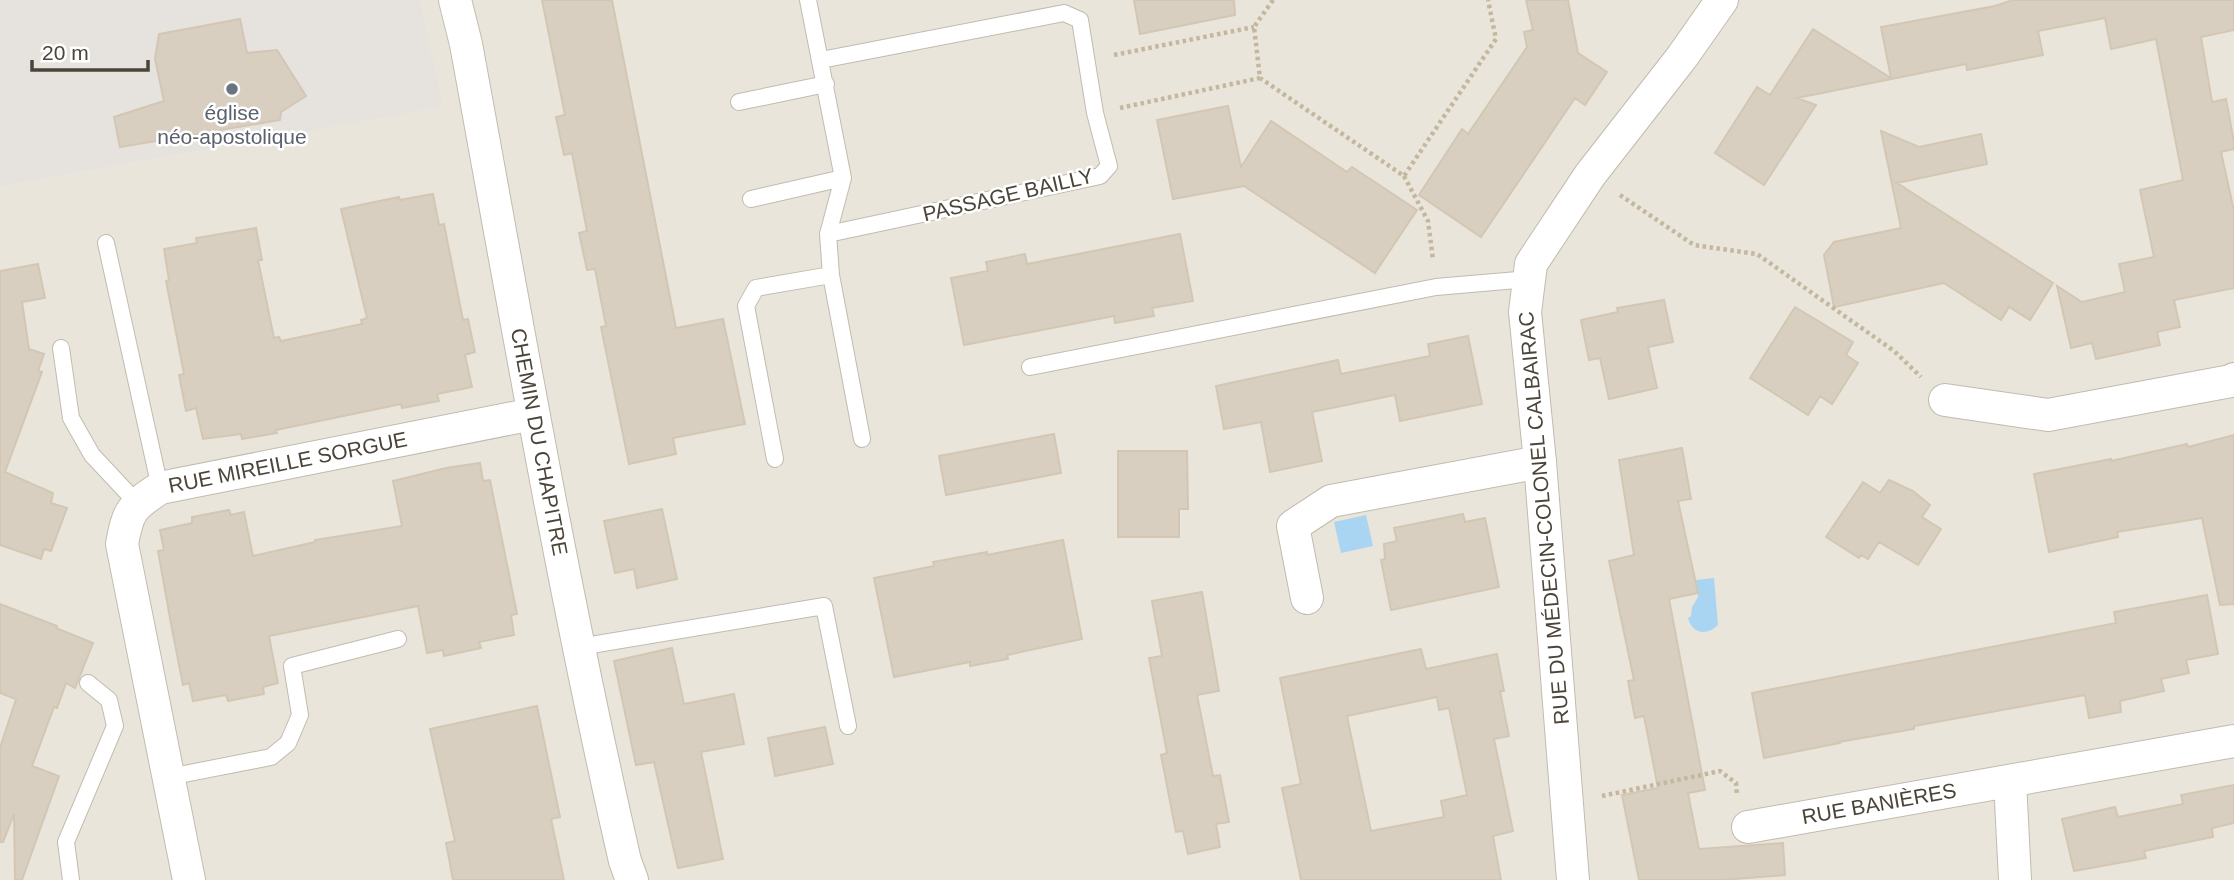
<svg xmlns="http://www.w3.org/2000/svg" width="2234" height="880" font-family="Arial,sans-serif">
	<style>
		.residential { fill: #eae5da }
		.industrial { fill: #e6e2dd }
		.water { fill: #a9d4f2 }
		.building { fill: #d8cfc1; stroke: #d3c7b4; stroke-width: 2; fill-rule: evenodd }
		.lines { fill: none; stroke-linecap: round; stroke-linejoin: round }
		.lane-casing { stroke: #c2bbae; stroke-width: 18 }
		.street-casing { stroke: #c2bbae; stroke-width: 34 }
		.path { stroke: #c4b79f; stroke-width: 4.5; stroke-dasharray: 3.5 3.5; stroke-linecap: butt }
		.lane { stroke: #fff; stroke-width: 16 }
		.street { stroke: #fff; stroke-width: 32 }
		.worship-dot { fill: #6b7280; stroke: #fff; stroke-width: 2.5 }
		.labels { text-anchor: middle; stroke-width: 5; stroke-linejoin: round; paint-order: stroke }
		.worship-label { font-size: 21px; fill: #5b616d; stroke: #fff }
		.street-label { font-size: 21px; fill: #4b4439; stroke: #fff }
	</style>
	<rect width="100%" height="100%" fill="#f6f3ec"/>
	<!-- residential -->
	<path class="residential" d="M 420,0 L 2234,0 L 2234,880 L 0,880 L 0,187 L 442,107 Z"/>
	<!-- industrial -->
	<path class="industrial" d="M 0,0 L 420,0 L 443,107 L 0,187 Z"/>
	<!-- water -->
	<path class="water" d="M 1366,515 L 1373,546 L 1341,553 L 1334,522 Z
		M 1714,578 L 1718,625 C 1707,636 1692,634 1688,618 L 1691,616 L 1692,607 L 1698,597 L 1696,580 Z"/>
	<!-- building -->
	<path class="building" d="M 542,0 L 612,0 L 676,328 L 723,319 L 745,424 L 673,438 L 676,454 L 629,464 L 601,327 L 606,326 L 595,269 L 587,270 L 579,233 L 587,231 L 572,153 L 564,155 L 556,117 L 565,115 Z
		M 1134,0 L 1234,0 L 1235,15 L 1140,34 Z
		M 1526,0 L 1568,0 L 1578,53 L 1607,72 L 1585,105 L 1575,98 L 1481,237 L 1419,195 L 1462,129 L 1468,134 L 1527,47 L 1524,32 L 1533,30 Z
		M 2013,0 L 2234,0 L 2234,30 L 2201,37 L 2212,102 L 2226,99 L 2234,142 L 2234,149 L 2221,152 L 2234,211 L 2234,288 L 2174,300 L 2180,327 L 2157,332 L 2160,345 L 2096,359 L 2092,343 L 2071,348 L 2057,286 L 2082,302 L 2125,292 L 2119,264 L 2154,257 L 2140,190 L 2183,180 L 2156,39 L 2111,49 L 2105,18 L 2038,31 L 2043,55 L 1967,70 L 1966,64 L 1797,98 L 1816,105 L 1764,185 L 1715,153 L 1757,87 L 1770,95 L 1813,29 L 1891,78 L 1881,27 L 1995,6 Z
		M 240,19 L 247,53 L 277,50 L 306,96 L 281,112 L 280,120 L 120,147 L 114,117 L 164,101 L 155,59 L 159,34 Z
		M 1228,106 L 1241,167 L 1271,121 L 1347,172 L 1352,167 L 1417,210 L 1375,273 L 1244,186 L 1173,199 L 1157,120 Z
		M 1881,131 L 1919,147 L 1981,134 L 1987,164 L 1897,183 L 2053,283 L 2030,320 L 2009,307 L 2001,320 L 1944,283 L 1834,307 L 1824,255 L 1834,242 L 1901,228 Z
		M 433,194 L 439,225 L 444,224 L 463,320 L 468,319 L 475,352 L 465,355 L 472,387 L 437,394 L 439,401 L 402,408 L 401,404 L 276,430 L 277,433 L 242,439 L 241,434 L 203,439 L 196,408 L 186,411 L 179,375 L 184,374 L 166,281 L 169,280 L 164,249 L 197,243 L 196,238 L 256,228 L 262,260 L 258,260 L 274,338 L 279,337 L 281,341 L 362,324 L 361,320 L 367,318 L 341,209 L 399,197 L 400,200 Z
		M 1180,234 L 1193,301 L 1152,308 L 1154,316 L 1115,323 L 1114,316 L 964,345 L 951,278 L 988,271 L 986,262 L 1025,254 L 1027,264 Z
		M 38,264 L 45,298 L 22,302 L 29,349 L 44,354 L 38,371 L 42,372 L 5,472 L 53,493 L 51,503 L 67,508 L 51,551 L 44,549 L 41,559 L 0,545 L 0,271 Z
		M 1664,300 L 1673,342 L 1648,347 L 1657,388 L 1609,399 L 1600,358 L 1589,360 L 1581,320 L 1618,312 L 1617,308 Z
		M 1795,307 L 1853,342 L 1846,355 L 1858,363 L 1832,404 L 1820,396 L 1808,415 L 1750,378 Z
		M 1468,336 L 1482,404 L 1400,421 L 1395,395 L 1312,412 L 1322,461 L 1270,472 L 1261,422 L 1224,429 L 1216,386 L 1338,360 L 1341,374 L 1430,356 L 1428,344 Z
		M 1054,434 L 1061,473 L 946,495 L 939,456 Z
		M 2234,435 L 2234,604 L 2220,605 L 2202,518 L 2117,532 L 2118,537 L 2049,552 L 2034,474 L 2111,459 L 2111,461 L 2187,444 L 2188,447 Z
		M 1682,448 L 1691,499 L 1678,501 L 1698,593 L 1669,599 L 1705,790 L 1688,793 L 1699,849 L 1783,843 L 1785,875 L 1722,880 L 1639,880 L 1622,795 L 1658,788 L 1644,716 L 1635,718 L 1628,681 L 1634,680 L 1609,561 L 1634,555 L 1619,460 Z
		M 1118,451 L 1187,451 L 1188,509 L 1179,509 L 1179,537 L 1118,537 Z
		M 480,463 L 483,481 L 490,480 L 517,614 L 511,615 L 514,635 L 479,642 L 481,648 L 444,656 L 443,650 L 427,653 L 418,606 L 269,636 L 278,683 L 263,687 L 264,694 L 228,701 L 226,695 L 193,701 L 189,683 L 183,685 L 172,629 L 158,551 L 164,550 L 160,530 L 192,523 L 192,517 L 229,510 L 231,515 L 244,512 L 253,556 L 315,542 L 315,540 L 402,526 L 393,481 L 446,468 Z
		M 1889,480 L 1913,491 L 1930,505 L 1922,517 L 1941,529 L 1918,565 L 1879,542 L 1868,559 L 1861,555 L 1859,558 L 1826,537 L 1863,482 L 1880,493 Z
		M 662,509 L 677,579 L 637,588 L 634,569 L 615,573 L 604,521 Z
		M 1463,514 L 1465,522 L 1485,518 L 1499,587 L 1391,610 L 1381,560 L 1385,559 L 1384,544 L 1397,541 L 1394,528 Z
		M 1063,540 L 1082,639 L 1007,655 L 1008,659 L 970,666 L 970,662 L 894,677 L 874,578 L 934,566 L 933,562 L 987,552 L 987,555 Z
		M 1202,592 L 1219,691 L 1197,695 L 1213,776 L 1220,775 L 1229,822 L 1216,824 L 1220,847 L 1188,854 L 1183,831 L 1176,832 L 1161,755 L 1167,753 L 1149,658 L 1162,656 L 1152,601 Z
		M 2207,595 L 2218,654 L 2186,660 L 2189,673 L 2161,679 L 2164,691 L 2120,701 L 2121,712 L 2089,718 L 2085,695 L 1914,726 L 1914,729 L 1839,742 L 1840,743 L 1764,758 L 1752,693 L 2116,623 L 2114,612 Z
		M 0,604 L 57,626 L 56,628 L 93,643 L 75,688 L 66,683 L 57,708 L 54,707 L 32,766 L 59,776 L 22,880 L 15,880 L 14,814 L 3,842 L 0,842 L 0,748 L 16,699 L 0,693 Z
		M 672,648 L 684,704 L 734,694 L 744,744 L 701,752 L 723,859 L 678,868 L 654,762 L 636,765 L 614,661 Z
		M 1421,649 L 1426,669 L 1497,654 L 1504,691 L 1500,691 L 1509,736 L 1494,739 L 1513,831 L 1493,836 L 1501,880 L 1301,880 L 1282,788 L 1301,784 L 1280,678 ZM 1437,697 L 1439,710 L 1449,708 L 1467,795 L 1441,801 L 1444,817 L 1371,831 L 1347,716 Z
		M 537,706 L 560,817 L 551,819 L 564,880 L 453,880 L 446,843 L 455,841 L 430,729 Z
		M 825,727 L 833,764 L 775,776 L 768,738 Z
		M 2234,785 L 2234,823 L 2212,828 L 2213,837 L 2144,851 L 2146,858 L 2074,871 L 2062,819 L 2115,807 L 2118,817 L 2183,804 L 2181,795 Z"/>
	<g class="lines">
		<defs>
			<path id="lane" d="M 808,0 L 843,178 L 828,234 L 831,275 L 862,439
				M 821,60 L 1064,13 L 1080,20 L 1095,113 L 1109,166 L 1100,176 L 828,234
				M 739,102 L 826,84
				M 751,199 L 843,178
				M 106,243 L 160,488
				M 61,348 L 71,418 L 92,455 L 137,503
				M 1030,367 L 1436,287 L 1529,279
				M 775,459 L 746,306 L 756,288 L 831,275
				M 579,647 L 824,606 L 848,726
				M 169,777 L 271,757 L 288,743 L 300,715 L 292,666 L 398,639
				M 71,880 L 66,842 L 115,726 L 109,700 L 88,683"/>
			<g id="street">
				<path id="s1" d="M 455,0 L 466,44 C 516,317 563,591 625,861 L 632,880"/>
				<path d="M 1945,400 L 2048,415 L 2231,381 L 2234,379"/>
				<path d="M 1307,598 L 1293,526 L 1331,501 L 1540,462"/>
				<path d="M 2010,781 L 2015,880"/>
				<path id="s2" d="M 1748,827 L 2234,741"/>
				<path id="s3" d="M 189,880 L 122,544 C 128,511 131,507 160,488 L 533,414"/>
				<path d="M 1573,880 L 1540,462 L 1525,312 L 1531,264 L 1590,175 L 1682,57 L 1722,0"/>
			</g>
		</defs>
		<!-- lane casing -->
		<use href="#lane" class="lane-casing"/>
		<!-- street casing -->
		<use href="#street" class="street-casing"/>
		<!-- path -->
		<path class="path" d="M 1273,0 L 1254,27 L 1260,78 L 1404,176 L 1496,39 L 1488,0
			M 1114,55 L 1254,27
			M 1120,108 L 1260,78
			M 1404,176 L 1428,221 L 1433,260
			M 1620,195 L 1694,245 L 1757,254 L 1894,351 L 1921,377
			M 1602,796 L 1720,771 L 1736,783 L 1737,795"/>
		<!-- lane -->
		<use href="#lane" class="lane"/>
		<!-- street -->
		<use href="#street" class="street"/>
	</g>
	<!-- markers -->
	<circle class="worship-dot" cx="232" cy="89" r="7"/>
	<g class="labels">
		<!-- worship labels -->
		<g class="worship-label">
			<text x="232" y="120">église<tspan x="232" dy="24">néo-apostolique</tspan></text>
		</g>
		<!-- street labels -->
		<g class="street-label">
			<text transform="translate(1008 195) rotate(-13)" y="7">PASSAGE BAILLY</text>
			<text dy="7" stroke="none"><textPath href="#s1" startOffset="450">CHEMIN DU CHAPITRE</textPath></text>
			<text dy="7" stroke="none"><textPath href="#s3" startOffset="544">RUE MIREILLE SORGUE</textPath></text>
			<text transform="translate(1544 518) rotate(-95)" y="7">RUE DU MÉDECIN-COLONEL CALBAIRAC</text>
			<text dy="7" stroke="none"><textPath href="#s2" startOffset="133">RUE BANIÈRES</textPath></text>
		</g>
	</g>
	<!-- scale -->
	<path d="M32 60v10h116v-10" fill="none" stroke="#4b4439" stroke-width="3.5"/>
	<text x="42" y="60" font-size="21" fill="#4b4439" stroke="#ffffff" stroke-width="5" paint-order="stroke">20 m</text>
</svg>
